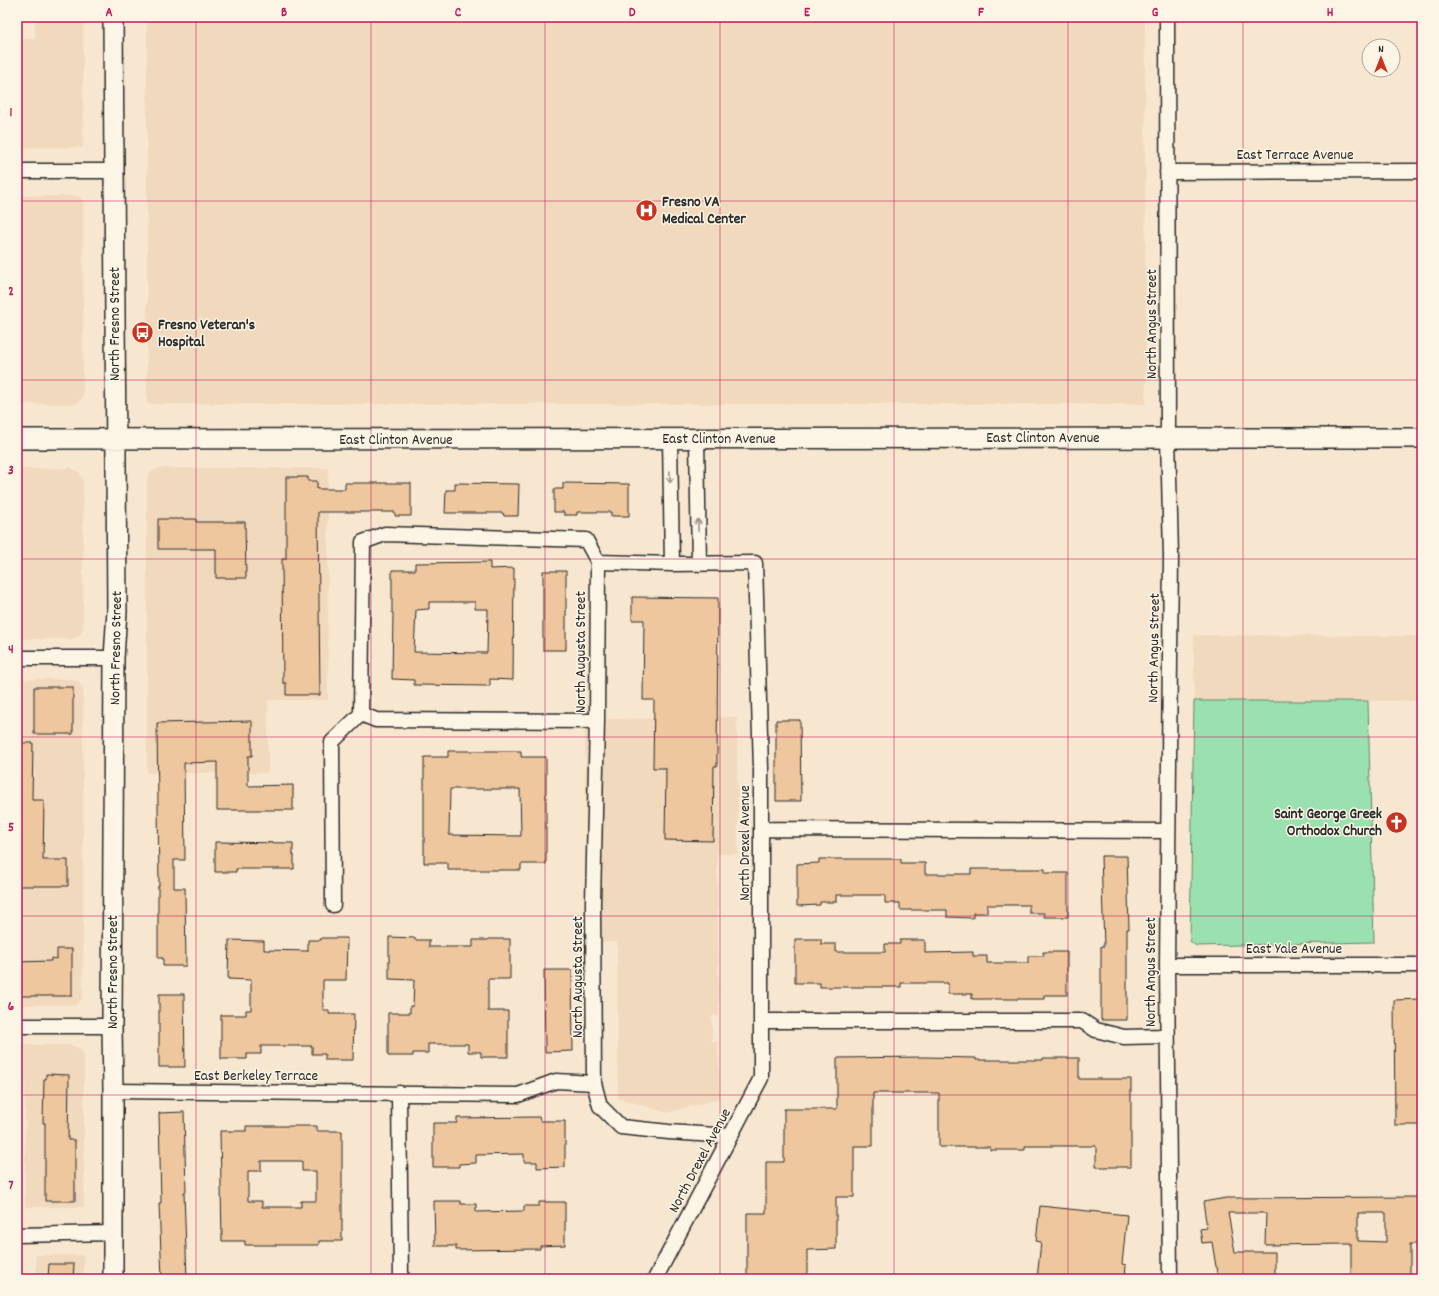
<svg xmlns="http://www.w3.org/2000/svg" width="1439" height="1296" font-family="Dekko,sans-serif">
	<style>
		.built { fill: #f1d9be }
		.green { fill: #9be1af; stroke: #63866d }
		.building { fill: #eec79e; stroke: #2b2b2b; fill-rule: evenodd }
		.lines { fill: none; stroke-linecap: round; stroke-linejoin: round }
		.minor-casing { stroke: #2b2b2b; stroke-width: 17 }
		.secondary-casing { stroke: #2b2b2b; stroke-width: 22 }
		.minor { stroke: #fcf5e5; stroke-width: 14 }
		.secondary { stroke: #fcf5e5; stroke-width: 19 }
		.oneway { stroke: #949088 }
		.grid { fill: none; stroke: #c2185b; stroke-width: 1; stroke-opacity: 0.55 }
		.labels { text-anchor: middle; stroke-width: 3; stroke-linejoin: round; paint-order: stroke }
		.street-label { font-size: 15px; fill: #2b2b2b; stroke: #fcf5e5 }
		.poi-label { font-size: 15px; font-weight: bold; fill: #2b2b2b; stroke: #fcf5e5; text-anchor: start }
		.neatline { fill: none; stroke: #c2185b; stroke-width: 1.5 }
		.grid-label { font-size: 13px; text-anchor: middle; font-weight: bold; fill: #c2185b }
	</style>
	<rect width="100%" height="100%" fill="#f8e7d0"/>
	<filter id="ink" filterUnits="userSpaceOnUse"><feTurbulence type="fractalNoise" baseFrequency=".025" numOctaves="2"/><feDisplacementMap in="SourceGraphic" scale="8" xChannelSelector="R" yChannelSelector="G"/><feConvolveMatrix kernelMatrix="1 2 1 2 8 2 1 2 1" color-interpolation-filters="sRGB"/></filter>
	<g filter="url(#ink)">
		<!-- built -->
		<path class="built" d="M 35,17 L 83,17 L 83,147 L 17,148 L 17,39 L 35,39 Z
			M 147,17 L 1145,17 L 1146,404 L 147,404 Z
			M 17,196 L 77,196 L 81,198 L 83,202 L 83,394 L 82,398 L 76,404 L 17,404 Z
			M 71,468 L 79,472 L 83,480 L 83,627 L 82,632 L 78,637 L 72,639 L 17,639 L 17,469 Z
			M 159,468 L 328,468 L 328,700 L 268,700 L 268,773 L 147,773 L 147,479 L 151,472 Z
			M 1194,635 L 1422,636 L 1422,701 L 1194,701 Z
			M 17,679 L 71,679 L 79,682 L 83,689 L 83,995 L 82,999 L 76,1005 L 17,1005 Z
			M 737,717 L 738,854 L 717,854 L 719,1016 L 712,1016 L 712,1041 L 718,1042 L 720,1097 L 715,1100 L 667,1113 L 618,1098 L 617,942 L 586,943 L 585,729 L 607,729 L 606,719 Z
			M 25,1045 L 72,1045 L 79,1048 L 84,1055 L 84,1207 L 25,1207 Z
			M 36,1255 L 84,1255 L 84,1279 L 36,1279 Z"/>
		<!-- green -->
		<path class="green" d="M 1194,701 L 1368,701 L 1374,942 L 1196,946 L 1190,941 Z"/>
		<!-- building -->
		<path class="building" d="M 286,477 L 308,477 L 308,481 L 317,481 L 317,489 L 345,489 L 345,483 L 411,483 L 411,516 L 395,516 L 395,512 L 318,512 L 320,695 L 286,695 L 286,683 L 283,683 L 282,559 L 286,559 Z
			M 455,483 L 519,484 L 518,516 L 504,516 L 503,513 L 445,513 L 446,490 L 455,490 Z
			M 563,483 L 629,484 L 629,516 L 611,516 L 611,512 L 577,512 L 577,515 L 564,515 L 564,512 L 554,512 L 554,489 L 563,489 Z
			M 158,519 L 196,519 L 196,522 L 245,522 L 246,578 L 216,578 L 216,549 L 158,549 Z
			M 490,562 L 490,569 L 514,568 L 513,680 L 490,679 L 490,686 L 414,685 L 414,680 L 392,679 L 393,613 L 392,613 L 392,570 L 415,570 L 415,563 ZM 429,602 L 475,602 L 475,609 L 488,609 L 487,653 L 414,652 L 416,610 L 429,609 Z
			M 543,571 L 566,571 L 566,650 L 543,650 Z
			M 632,597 L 718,598 L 717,766 L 714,766 L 713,841 L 665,840 L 666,768 L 653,768 L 654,700 L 643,700 L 644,620 L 632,620 Z
			M 34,687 L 73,687 L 73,734 L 34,734 Z
			M 776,720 L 800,720 L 801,801 L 776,801 Z
			M 252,721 L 252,756 L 248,756 L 248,786 L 293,785 L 293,810 L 217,810 L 217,762 L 184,763 L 185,860 L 174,860 L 174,888 L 185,888 L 186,966 L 163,966 L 163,958 L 158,958 L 158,886 L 159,886 L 157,723 Z
			M 17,743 L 33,743 L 32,800 L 44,800 L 43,860 L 68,860 L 68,886 L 17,886 Z
			M 448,751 L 521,751 L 521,757 L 546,757 L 546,864 L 521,864 L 521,870 L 448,870 L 448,863 L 424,863 L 424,757 L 448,757 ZM 450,789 L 520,789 L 521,836 L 449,835 Z
			M 215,842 L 293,843 L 293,855 L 294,855 L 294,869 L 236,869 L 236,872 L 215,872 Z
			M 1101,856 L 1127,856 L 1129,929 L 1127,929 L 1127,1020 L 1101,1020 L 1101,946 L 1104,946 Z
			M 819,859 L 901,859 L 901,863 L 925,863 L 925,874 L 971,874 L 971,869 L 1045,869 L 1045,873 L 1068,873 L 1068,917 L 1044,917 L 1044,913 L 1029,913 L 1029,905 L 987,905 L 987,913 L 973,913 L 973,918 L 947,917 L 947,910 L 900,910 L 900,903 L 885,903 L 885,895 L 836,895 L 836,902 L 820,902 L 820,905 L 797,906 L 797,864 L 819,863 Z
			M 389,937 L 415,938 L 415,940 L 429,940 L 429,947 L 473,947 L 473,940 L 488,940 L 488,939 L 510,939 L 510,979 L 488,979 L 488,1011 L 508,1011 L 508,1057 L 481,1057 L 481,1052 L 468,1052 L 468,1044 L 428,1044 L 428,1053 L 413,1053 L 413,1056 L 388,1056 L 388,1013 L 410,1013 L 410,1006 L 413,1006 L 414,980 L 389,979 Z
			M 321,938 L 347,938 L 346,980 L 323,980 L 323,1010 L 329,1010 L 329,1014 L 354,1014 L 353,1060 L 325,1060 L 325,1054 L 312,1054 L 312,1046 L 261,1046 L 261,1054 L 247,1054 L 247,1059 L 221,1059 L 221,1015 L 246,1015 L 246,1010 L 251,1010 L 251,980 L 228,979 L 229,940 L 264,941 L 264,950 L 308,951 L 308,940 L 321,940 Z
			M 795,939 L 821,939 L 821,944 L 836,944 L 836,952 L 885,952 L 885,944 L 900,944 L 900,940 L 925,940 L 925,953 L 973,952 L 973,956 L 987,956 L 987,963 L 1028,963 L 1028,956 L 1044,956 L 1043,952 L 1067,952 L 1067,995 L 1044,995 L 1044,999 L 972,999 L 972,994 L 948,994 L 948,983 L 901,983 L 901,987 L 820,987 L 820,983 L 795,983 Z
			M 57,949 L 72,949 L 72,996 L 17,996 L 17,962 L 51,961 L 51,958 L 57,959 Z
			M 544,970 L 572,970 L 573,1051 L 545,1052 Z
			M 159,994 L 184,994 L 185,1067 L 159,1067 Z
			M 1420,999 L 1420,1014 L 1422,1014 L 1422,1118 L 1419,1118 L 1419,1125 L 1395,1125 L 1394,1000 Z
			M 924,1057 L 976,1058 L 976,1060 L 1043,1060 L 1043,1058 L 1079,1058 L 1079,1079 L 1131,1079 L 1131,1167 L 1096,1167 L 1096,1146 L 1025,1146 L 1025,1150 L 990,1150 L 990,1147 L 939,1147 L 939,1093 L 873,1093 L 873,1146 L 854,1146 L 854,1197 L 836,1197 L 836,1249 L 807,1250 L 807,1279 L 747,1279 L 747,1213 L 766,1213 L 766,1162 L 784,1162 L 784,1109 L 837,1109 L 837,1058 Z
			M 46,1074 L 69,1075 L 68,1140 L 75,1140 L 75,1201 L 45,1201 L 45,1123 L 43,1123 L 44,1079 L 46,1079 Z
			M 184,1112 L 186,1192 L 184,1192 L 187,1279 L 162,1279 L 159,1203 L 161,1203 L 159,1113 Z
			M 539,1117 L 540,1121 L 565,1121 L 565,1167 L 537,1168 L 537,1162 L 524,1162 L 524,1154 L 476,1155 L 476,1163 L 459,1164 L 459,1167 L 433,1167 L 433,1123 L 457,1123 L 457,1118 Z
			M 246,1126 L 317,1126 L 317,1131 L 342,1131 L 342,1241 L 319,1241 L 319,1245 L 245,1245 L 245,1241 L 222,1241 L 220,1131 L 246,1131 ZM 261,1161 L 302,1161 L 302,1171 L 316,1171 L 316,1201 L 301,1201 L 301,1207 L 262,1207 L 262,1201 L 248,1201 L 248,1171 L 261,1171 Z
			M 1422,1197 L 1422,1244 L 1410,1244 L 1410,1279 L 1351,1279 L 1351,1244 L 1265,1245 L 1266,1213 L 1228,1213 L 1235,1252 L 1275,1252 L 1275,1279 L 1218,1279 L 1212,1242 L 1202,1243 L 1200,1229 L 1207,1228 L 1203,1202 L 1226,1198 ZM 1358,1213 L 1386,1213 L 1386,1242 L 1358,1241 Z
			M 434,1201 L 461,1201 L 461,1204 L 476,1204 L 476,1212 L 524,1211 L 524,1206 L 539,1206 L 539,1202 L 565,1202 L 565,1245 L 540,1246 L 540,1249 L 456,1250 L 456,1246 L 435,1246 Z
			M 1040,1206 L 1127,1215 L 1122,1264 L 1126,1265 L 1125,1279 L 1037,1279 L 1041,1242 L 1036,1241 Z
			M 49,1264 L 74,1264 L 73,1279 L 48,1279 Z"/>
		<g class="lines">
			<defs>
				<path id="minor" d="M 1167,17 L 1168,437 L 1171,555 L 1167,965 L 1170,1279
					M 17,171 L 113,171
					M 1167,172 L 1422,171
					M 670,438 L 672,564
					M 697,438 L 699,564
					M 17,658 L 114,658
					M 361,714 L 376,720 L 597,721
					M 761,829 L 1168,831
					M 333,905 L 332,742 L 361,714 L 363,542 L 385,534 L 586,540 L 598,562
					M 1167,965 L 1422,965
					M 761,1021 L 1082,1021 L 1096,1030 L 1124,1037 L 1167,1036
					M 17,1026 L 112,1026
					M 594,1083 L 600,1106 L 621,1127 L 669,1132 L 730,1136
					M 113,1091 L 518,1095 L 556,1081 L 594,1083 L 593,903 L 597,721 L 598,562 L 672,564 L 755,563 L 761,769 L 761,1078 L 655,1279
					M 399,1093 L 401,1279
					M 17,1235 L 113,1233"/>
				<path id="secondary" d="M 113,17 L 117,611 L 114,658 L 112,1026 L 113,1091 L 113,1279
					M 17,439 L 1422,438"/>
			</defs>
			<!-- minor casing -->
			<use href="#minor" class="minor-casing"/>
			<!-- secondary casing -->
			<use href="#secondary" class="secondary-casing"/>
			<!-- minor -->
			<use href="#minor" class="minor"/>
			<!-- secondary -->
			<use href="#secondary" class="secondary"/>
		</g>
		<!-- one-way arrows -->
		<defs><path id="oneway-shaft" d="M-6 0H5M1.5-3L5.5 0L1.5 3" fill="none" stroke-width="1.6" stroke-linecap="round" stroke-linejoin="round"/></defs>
		<g class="oneway">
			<use href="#oneway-shaft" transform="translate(670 477) rotate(89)"/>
			<use href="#oneway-shaft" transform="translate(698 525) rotate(-91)"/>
		</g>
	</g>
	<!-- grid -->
	<path class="grid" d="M 196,17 L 196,1279M 371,17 L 371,1279M 545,17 L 545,1279M 720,17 L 720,1279M 894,17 L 894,1279M 1068,17 L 1068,1279M 1243,17 L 1243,1279M 17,201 L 1422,201M 17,380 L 1422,380M 17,559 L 1422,559M 17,737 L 1422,737M 17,916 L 1422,916M 17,1095 L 1422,1095"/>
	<!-- icons -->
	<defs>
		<symbol id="hospital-disc" viewBox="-11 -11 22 22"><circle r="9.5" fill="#c8321e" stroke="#fcf5e5"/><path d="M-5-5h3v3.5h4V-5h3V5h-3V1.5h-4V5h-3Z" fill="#fff"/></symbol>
		<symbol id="bus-disc" viewBox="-11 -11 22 22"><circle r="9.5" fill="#c8321e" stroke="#fcf5e5"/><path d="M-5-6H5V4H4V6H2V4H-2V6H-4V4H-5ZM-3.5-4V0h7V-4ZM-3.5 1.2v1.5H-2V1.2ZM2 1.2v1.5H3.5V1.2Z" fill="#fff"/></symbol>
		<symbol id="church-disc" viewBox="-11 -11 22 22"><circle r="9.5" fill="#c8321e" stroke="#fcf5e5"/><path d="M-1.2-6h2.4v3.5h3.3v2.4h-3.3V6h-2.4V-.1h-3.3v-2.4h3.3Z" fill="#fff"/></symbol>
	</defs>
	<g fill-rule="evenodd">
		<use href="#hospital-disc" x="634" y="198" width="25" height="25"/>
		<use href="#bus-disc" x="130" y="320" width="25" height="25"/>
		<use href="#church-disc" x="1384" y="810" width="25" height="25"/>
	</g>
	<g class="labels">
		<!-- street labels -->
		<g class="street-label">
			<text x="1295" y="159">East Terrace Avenue</text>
			<text transform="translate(114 324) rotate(-90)" y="5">North Fresno Street</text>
			<text transform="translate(1151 324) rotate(-90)" y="5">North Angus Street</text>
			<text x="1043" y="442">East Clinton Avenue</text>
			<text x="719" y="443">East Clinton Avenue</text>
			<text x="396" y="444">East Clinton Avenue</text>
			<text transform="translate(115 648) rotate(-89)" y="5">North Fresno Street</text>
			<text transform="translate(1153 648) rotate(-89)" y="5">North Angus Street</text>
			<text transform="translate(580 652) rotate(-90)" y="5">North Augusta Street</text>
			<text transform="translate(744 843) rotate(-90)" y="5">North Drexel Avenue</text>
			<text x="1294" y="953">East Yale Avenue</text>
			<text transform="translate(112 972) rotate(-90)" y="5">North Fresno Street</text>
			<text transform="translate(1150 972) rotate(-90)" y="5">North Angus Street</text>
			<text transform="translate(577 977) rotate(-90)" y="5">North Augusta Street</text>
			<text x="256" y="1080">East Berkeley Terrace</text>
			<text transform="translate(699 1160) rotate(-62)" y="5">North Drexel Avenue</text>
		</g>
		<!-- poi labels -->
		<g class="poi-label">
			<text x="662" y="206">Fresno VA<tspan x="662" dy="17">Medical Center</tspan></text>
			<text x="158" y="329">Fresno Veteran's<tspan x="158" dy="17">Hospital</tspan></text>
			<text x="1382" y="818" text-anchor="end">Saint George Greek<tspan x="1382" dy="17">Orthodox Church</tspan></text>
		</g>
	</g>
	<!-- margin -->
	<rect width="1439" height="1296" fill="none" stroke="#fcf5e5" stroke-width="44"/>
	<!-- north arrow -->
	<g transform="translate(1381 58)"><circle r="19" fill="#fcf5e5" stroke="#a8a49b"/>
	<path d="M0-3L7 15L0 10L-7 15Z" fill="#c8321e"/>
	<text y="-6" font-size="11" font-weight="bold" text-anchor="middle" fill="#2b2b2b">N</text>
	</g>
	<rect x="22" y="22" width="1395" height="1252" class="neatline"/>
	<g class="grid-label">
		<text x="109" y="16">A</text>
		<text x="284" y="16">B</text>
		<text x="458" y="16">C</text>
		<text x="632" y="16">D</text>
		<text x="807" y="16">E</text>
		<text x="981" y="16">F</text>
		<text x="1155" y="16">G</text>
		<text x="1330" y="16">H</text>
		<text x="11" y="116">1</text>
		<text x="11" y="295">2</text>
		<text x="11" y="474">3</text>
		<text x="11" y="653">4</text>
		<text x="11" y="831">5</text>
		<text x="11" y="1010">6</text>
		<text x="11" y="1189">7</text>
	</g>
</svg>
